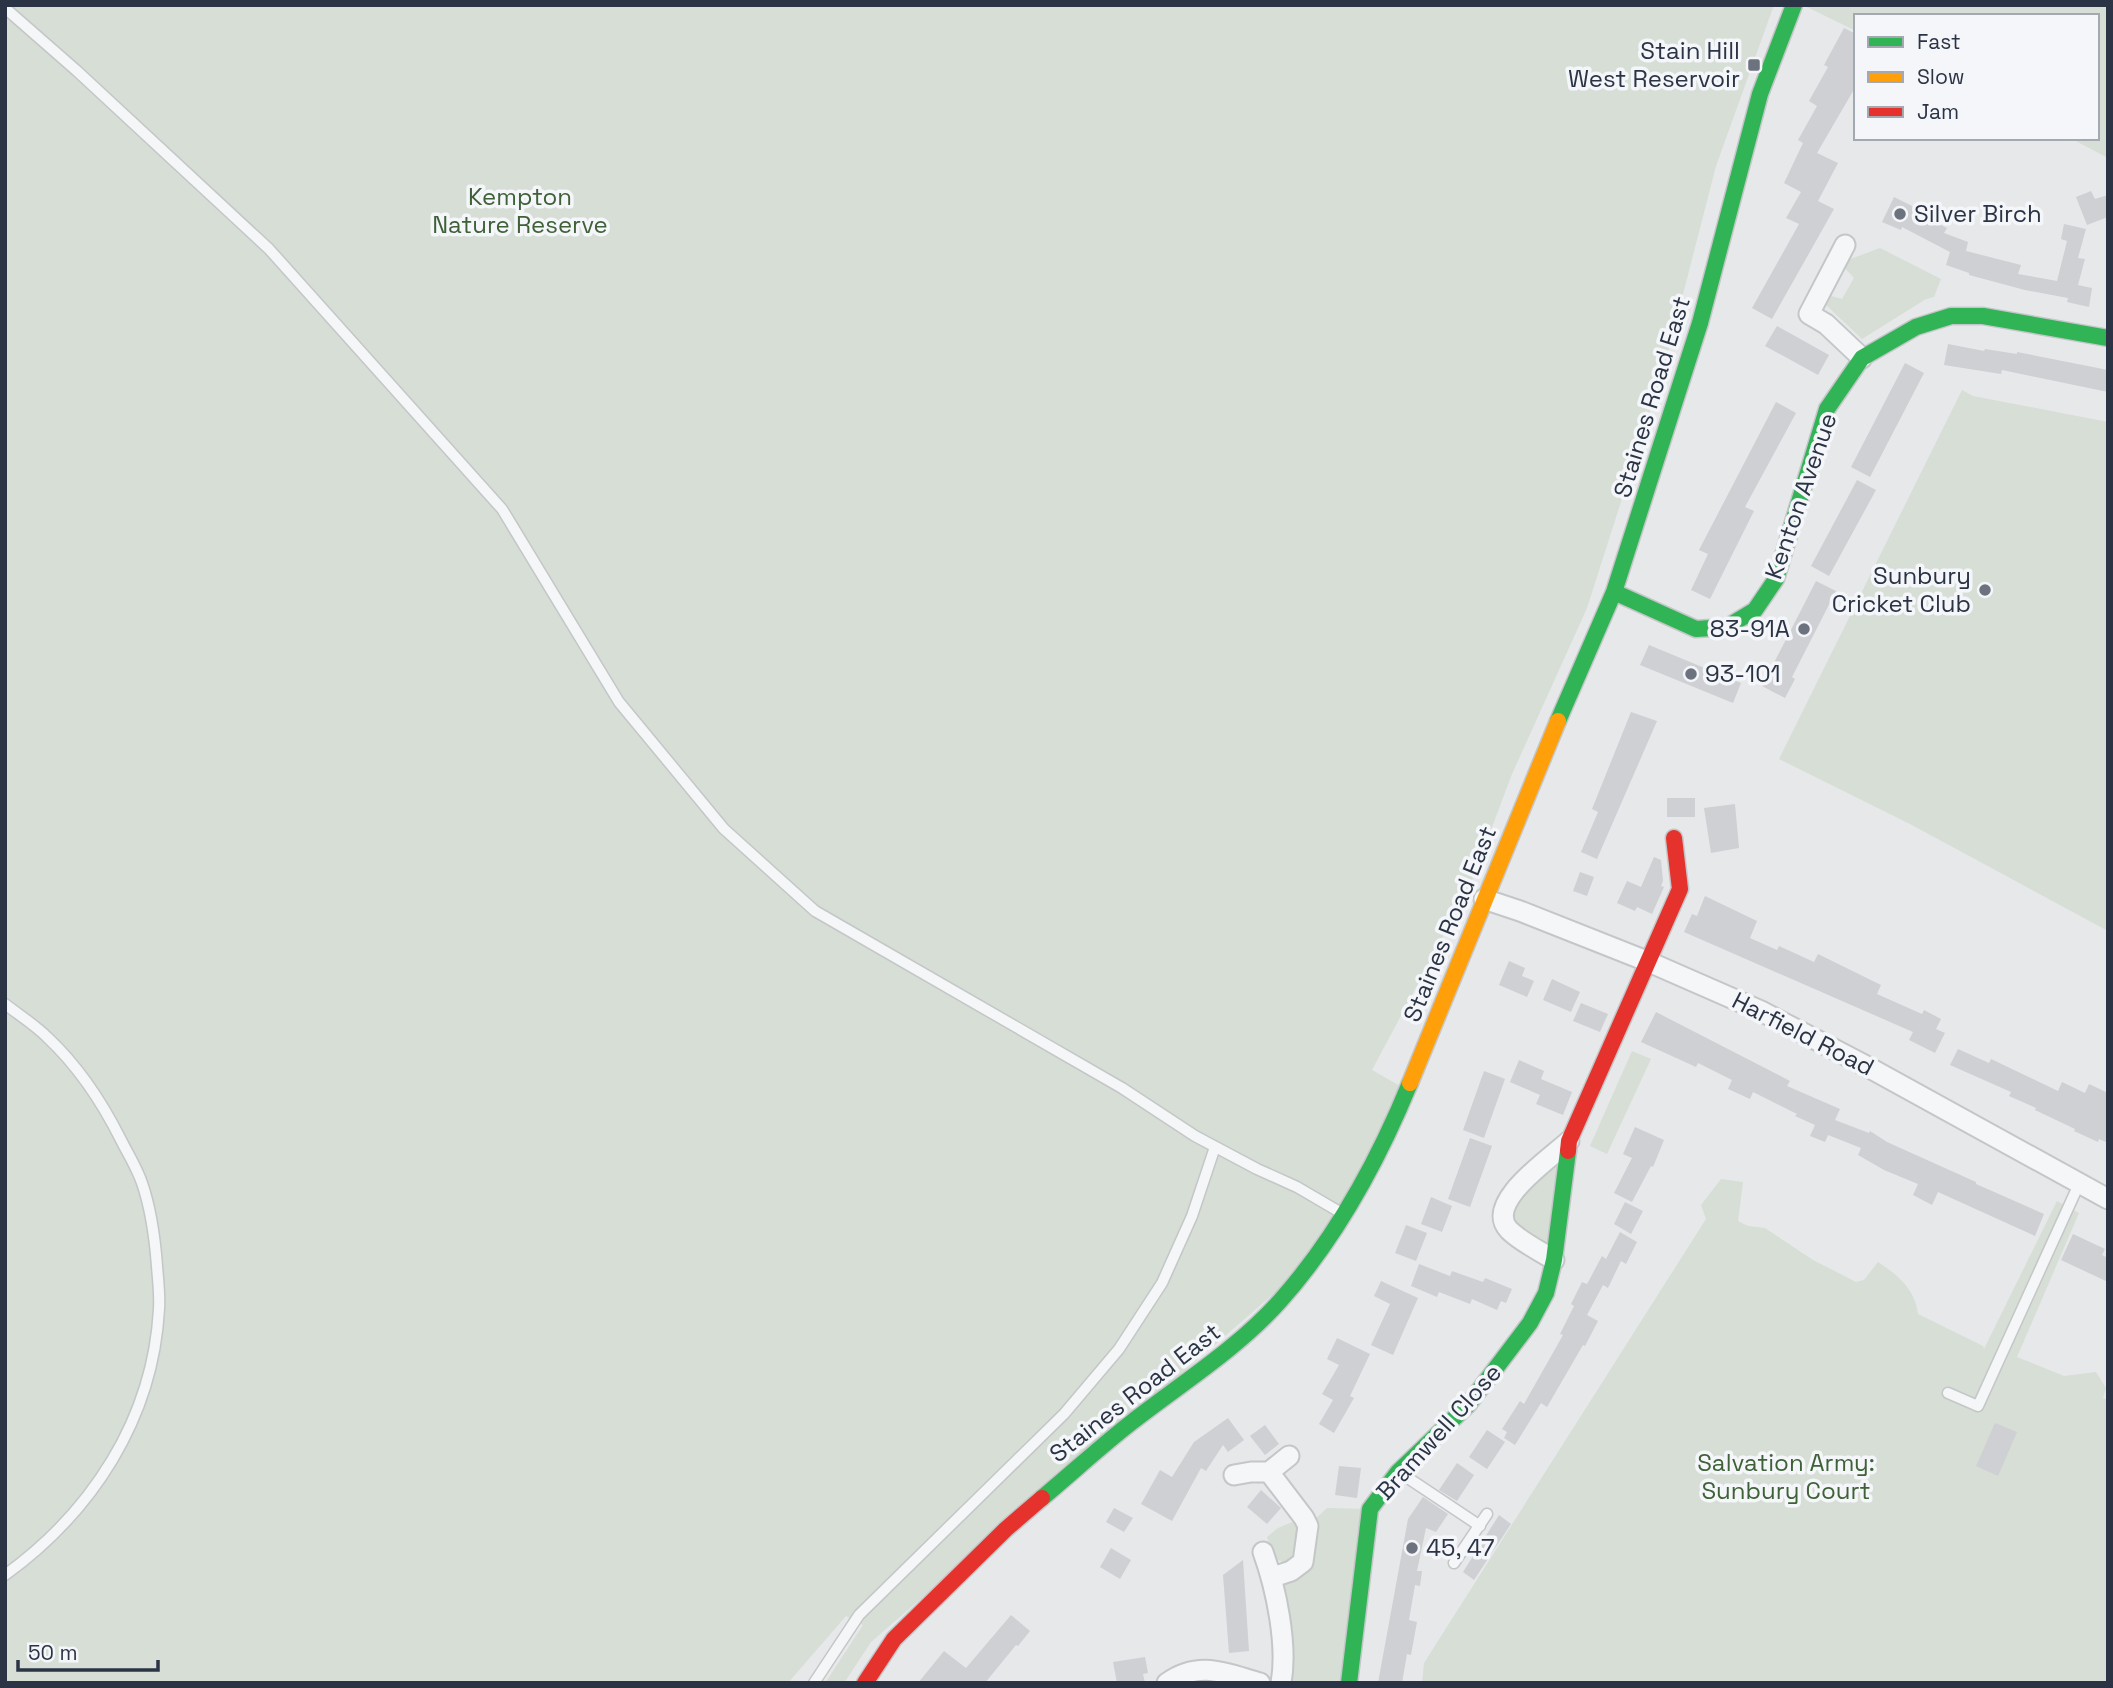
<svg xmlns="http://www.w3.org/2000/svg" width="2113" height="1688" font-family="'Space Grotesk',sans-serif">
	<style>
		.green { fill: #d6ded6 }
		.building { fill: #ced0d3 }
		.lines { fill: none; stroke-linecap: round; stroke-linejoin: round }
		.lane-casing { stroke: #c4c6c8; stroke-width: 13 }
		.street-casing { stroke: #c4c6c8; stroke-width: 23 }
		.fast-casing { stroke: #c4c6c8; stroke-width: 19 }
		.slow-casing { stroke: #c4c6c8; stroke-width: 19 }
		.jam-casing { stroke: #c4c6c8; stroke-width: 19 }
		.lane { stroke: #f5f6f7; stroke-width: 10 }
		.street { stroke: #f5f6f7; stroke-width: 19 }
		.fast { stroke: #30b455; stroke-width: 16 }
		.slow { stroke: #ff9f0a; stroke-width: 16 }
		.jam { stroke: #e5322d; stroke-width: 16 }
		.poi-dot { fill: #6c737f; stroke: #f4f6f9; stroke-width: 2.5 }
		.labels { text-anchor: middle; stroke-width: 7; stroke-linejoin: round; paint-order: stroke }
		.poi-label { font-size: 24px; fill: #2b3445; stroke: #f4f6f9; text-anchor: end }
		.park-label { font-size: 24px; fill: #3f6138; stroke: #f4f6f9 }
		.street-label { font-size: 24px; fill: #2b3445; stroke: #f4f6f9 }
	</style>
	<rect width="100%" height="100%" fill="#e6e8ea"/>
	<!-- green -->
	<path class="green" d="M 5,5 L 1774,5 L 1716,166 L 1665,364 L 1587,608 L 1512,774 L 1469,888 L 1372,1070 L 1407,1090 L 1314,1259 L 871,1642 L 844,1683 L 825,1683 L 863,1625 L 846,1616 L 788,1683 L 5,1683 Z
		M 1808,5 L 2108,5 L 2108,158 L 2070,138 L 2097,138 L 2097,16 L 1856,16 L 1856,31 L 1807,7 Z
		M 1880,248 L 1941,279 L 1934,297 L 1926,299 L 1862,339 L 1826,305 L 1831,296 L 1842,299 L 1854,278 L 1844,267 L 1848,260 Z
		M 1962,390 L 1973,396 L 2108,422 L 2108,931 L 1910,824 L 1779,759 Z
		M 1632,1051 L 1651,1059 L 1607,1154 L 1590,1146 Z
		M 1569,1141 L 1554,1260 L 1511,1232 L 1507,1198 Z
		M 1721,1179 L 1743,1182 L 1738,1221 L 1748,1226 L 1765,1228 L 1813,1260 L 1856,1282 L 1864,1280 L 1878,1262 C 1898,1275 1915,1289 1918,1314 L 1983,1346 L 1984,1349 L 2057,1201 L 2079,1213 L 2017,1357 L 2064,1376 L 2096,1372 L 2106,1388 L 2103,1398 L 2108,1400 L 2108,1683 L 1422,1683 L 1424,1663 L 1706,1219 L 1701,1205 Z
		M 1327,1508 L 1370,1509 L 1349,1683 L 1281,1683 L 1273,1577 L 1291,1571 L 1308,1526 Z
		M 1297,1520 C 1300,1538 1302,1551 1285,1563 L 1275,1559 L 1267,1537 L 1278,1528 Z"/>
	<!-- building -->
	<path class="building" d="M 1844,28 L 1856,34 L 1856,86 L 1817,153 L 1838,163 L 1818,201 L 1834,209 L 1772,319 L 1752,308 L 1799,224 L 1786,218 L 1801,192 L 1784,183 L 1803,143 L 1798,140 L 1817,106 L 1809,101 L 1828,67 L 1824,65 Z
		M 2091,191 L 2095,199 L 2108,195 L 2108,217 L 2087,225 L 2076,197 Z
		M 1894,197 L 1918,209 L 1916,212 L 1947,228 L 1944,233 L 1968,242 L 1966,251 L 2021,265 L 2018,274 L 2057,281 L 2067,241 L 2061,239 L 2064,224 L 2086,229 L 2078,258 L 2085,259 L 2078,285 L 2092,288 L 2089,307 L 2067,302 L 2068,298 L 2025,290 L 1969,275 L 1969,273 L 1946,265 L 1950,252 L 1902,227 L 1901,230 L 1882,222 Z
		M 1777,326 L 1829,355 L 1818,375 L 1765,346 Z
		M 1948,344 L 1984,351 L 1985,349 L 2017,354 L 2017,352 L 2108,370 L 2108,392 L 2002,370 L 2001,374 L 1944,365 Z
		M 1905,363 L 1924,373 L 1870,477 L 1851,467 Z
		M 1776,402 L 1796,413 L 1745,507 L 1754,511 L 1710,599 L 1691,590 L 1708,554 L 1699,550 Z
		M 1857,480 L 1876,490 L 1829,576 L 1811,566 Z
		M 1816,581 L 1836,591 L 1792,677 L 1795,679 L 1785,698 L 1762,686 Z
		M 1649,645 L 1741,683 L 1733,703 L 1640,665 Z
		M 1631,712 L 1657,721 L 1597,859 L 1581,852 L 1598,812 L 1592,809 Z
		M 1667,798 L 1695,798 L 1695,817 L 1667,817 Z
		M 1735,804 L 1739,848 L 1711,853 L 1704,808 Z
		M 1654,857 L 1661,860 L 1663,881 L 1661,886 L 1664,887 L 1652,914 L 1637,907 L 1635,911 L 1617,903 L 1627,881 L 1641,887 Z
		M 1580,872 L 1594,877 L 1587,896 L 1573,891 Z
		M 1705,896 L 1757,921 L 1750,938 L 1777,950 L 1779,946 L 1814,962 L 1818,954 L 1881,985 L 1877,994 L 1922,1014 L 1924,1010 L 1941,1019 L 1936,1029 L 1945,1033 L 1935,1053 L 1909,1040 L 1913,1032 L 1684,932 L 1692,914 L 1697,916 Z
		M 1509,961 L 1525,968 L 1522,976 L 1534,981 L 1527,997 L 1499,985 Z
		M 1552,979 L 1580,992 L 1571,1012 L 1543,1000 Z
		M 1581,1003 L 1608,1014 L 1600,1032 L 1573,1021 Z
		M 1656,1012 L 1790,1081 L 1787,1086 L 1840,1109 L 1835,1120 L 1869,1133 L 1870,1131 L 1887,1142 L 1976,1182 L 1976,1184 L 2044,1214 L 2035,1236 L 1938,1192 L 1932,1205 L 1913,1195 L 1918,1184 L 1884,1170 L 1858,1155 L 1861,1148 L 1828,1135 L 1825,1142 L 1810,1136 L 1815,1125 L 1795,1116 L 1797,1114 L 1753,1092 L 1750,1099 L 1728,1089 L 1732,1080 L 1698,1063 L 1696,1067 L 1641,1042 Z
		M 1958,1049 L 1989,1063 L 1991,1059 L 2058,1091 L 2062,1082 L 2085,1093 L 2089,1084 L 2108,1093 L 2108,1143 L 2099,1139 L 2098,1142 L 2074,1131 L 2075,1129 L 2035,1110 L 2036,1108 L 2009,1096 L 2011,1092 L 1950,1065 Z
		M 1519,1060 L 1544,1071 L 1541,1079 L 1572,1092 L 1563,1115 L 1536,1104 L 1540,1095 L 1510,1082 Z
		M 1484,1071 L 1505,1079 L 1484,1138 L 1463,1130 Z
		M 1635,1127 L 1664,1140 L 1653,1167 L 1651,1166 L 1632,1202 L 1614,1193 L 1632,1158 L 1623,1154 Z
		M 1470,1138 L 1492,1146 L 1470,1207 L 1448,1199 Z
		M 1431,1197 L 1452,1206 L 1442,1232 L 1421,1224 Z
		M 1625,1202 L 1643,1211 L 1631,1234 L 1614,1224 Z
		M 1406,1225 L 1427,1233 L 1416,1261 L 1395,1253 Z
		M 1620,1232 L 1637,1242 L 1626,1264 L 1621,1261 L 1608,1288 L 1603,1285 L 1587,1315 L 1598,1321 L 1585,1346 L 1583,1345 L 1547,1407 L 1541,1403 L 1515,1445 L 1504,1438 L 1507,1432 L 1502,1429 L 1520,1401 L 1524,1404 L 1563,1335 L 1560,1334 L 1574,1306 L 1571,1304 L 1582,1282 L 1587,1284 L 1602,1256 L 1606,1259 Z
		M 2073,1234 L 2105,1249 L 2102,1255 L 2108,1258 L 2108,1282 L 2061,1260 Z
		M 1419,1264 L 1450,1276 L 1452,1271 L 1483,1282 L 1485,1278 L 1512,1289 L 1506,1303 L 1501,1301 L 1497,1310 L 1472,1299 L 1470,1304 L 1439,1292 L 1437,1297 L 1411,1286 Z
		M 1381,1281 L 1418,1298 L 1393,1355 L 1371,1345 L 1390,1304 L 1374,1296 Z
		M 1337,1338 L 1370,1354 L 1350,1396 L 1354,1398 L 1334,1433 L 1319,1424 L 1333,1400 L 1322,1394 L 1339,1365 L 1327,1359 Z
		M 1228,1418 L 1244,1440 L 1228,1452 L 1223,1445 L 1206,1471 L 1201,1468 L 1172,1521 L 1141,1504 L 1160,1470 L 1172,1477 L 1194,1442 Z
		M 1995,1423 L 2017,1432 L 1998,1476 L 1976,1466 Z
		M 1265,1425 L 1279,1444 L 1265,1455 L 1250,1436 Z
		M 1487,1430 L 1505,1442 L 1487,1469 L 1469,1457 Z
		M 1457,1463 L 1474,1475 L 1457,1501 L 1439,1490 Z
		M 1339,1466 L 1361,1468 L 1357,1498 L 1335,1495 Z
		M 1261,1490 L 1281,1508 L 1267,1524 L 1247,1507 Z
		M 1423,1497 L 1448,1514 L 1436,1532 L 1426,1528 L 1417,1571 L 1422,1571 L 1420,1586 L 1415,1585 L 1409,1620 L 1417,1622 L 1411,1655 L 1407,1654 L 1402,1683 L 1378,1683 L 1408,1519 Z
		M 1114,1508 L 1133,1518 L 1124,1532 L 1106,1522 Z
		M 1499,1515 L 1511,1524 L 1474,1580 L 1463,1572 Z
		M 1111,1548 L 1131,1560 L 1120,1579 L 1100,1567 Z
		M 1243,1560 L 1249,1651 L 1229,1653 L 1223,1575 Z
		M 1011,1615 L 1030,1631 L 1018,1646 L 1016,1645 L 985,1683 L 918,1683 L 944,1651 L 966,1668 Z
		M 1145,1657 L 1148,1673 L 1143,1674 L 1145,1683 L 1117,1683 L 1113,1662 Z"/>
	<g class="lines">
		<defs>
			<path id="lane" d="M 5,8 L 77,71 L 269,249 L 502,509 L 619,702 L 724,829 L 815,911 L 1122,1088 L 1195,1136 L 1257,1169 L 1297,1187 L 1338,1211
				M 5,1004 C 19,1015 35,1025 47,1037 C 78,1066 102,1102 121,1140 C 128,1154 137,1168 142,1183 C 151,1209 155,1239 157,1266 C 158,1280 160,1295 159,1309 C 153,1419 92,1512 5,1575
				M 1948,1393 L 1978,1406 L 2079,1184
				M 1399,1472 L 1480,1526
				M 1454,1563 L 1487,1514
				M 814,1683 L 859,1615 L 1064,1414 L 1119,1349 L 1162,1283 L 1192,1216 L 1215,1147"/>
			<path id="street" d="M 1845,245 L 1809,314 L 1826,324 L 1862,358
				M 1484,899 L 1520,911 L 1649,962 L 1761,1011 L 1868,1067 L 2108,1199
				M 1554,1260 C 1540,1251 1521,1242 1509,1230 C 1483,1203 1551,1158 1569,1141
				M 1269,1472 L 1289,1456
				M 1234,1475 L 1251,1472 L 1269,1472 L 1304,1518 L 1308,1526 L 1303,1562 L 1291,1571 L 1273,1577
				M 1263,1552 C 1276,1588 1288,1645 1281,1683
				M 1167,1683 C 1199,1660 1225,1673 1260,1683"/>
			<path id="fast" d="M 1614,592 L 1696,629 L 1727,627 L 1755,610 L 1776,579 L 1827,409 L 1862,358 L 1916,327 L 1951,316 L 1983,316 L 2108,338
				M 1558,721 L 1614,592 L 1700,323 L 1760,94 L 1794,5
				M 1042,1498 C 1072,1473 1101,1446 1132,1422 C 1182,1383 1237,1349 1280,1301 C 1337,1237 1378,1161 1410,1083
				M 1349,1683 L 1370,1509 L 1398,1472 L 1468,1405 L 1530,1323 L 1546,1293 L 1554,1260 L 1568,1151"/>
			<path id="slow" d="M 1410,1083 L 1558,721"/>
			<path id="jam" d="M 1568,1151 L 1569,1141 L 1680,889 L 1674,838
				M 865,1683 L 894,1639 L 1006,1529 L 1042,1498"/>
		</defs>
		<!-- lane casing -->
		<use href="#lane" class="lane-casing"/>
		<!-- street casing -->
		<use href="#street" class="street-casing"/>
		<!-- fast casing -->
		<use href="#fast" class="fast-casing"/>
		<!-- slow casing -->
		<use href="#slow" class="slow-casing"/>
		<!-- jam casing -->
		<use href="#jam" class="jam-casing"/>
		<!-- lane -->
		<use href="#lane" class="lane"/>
		<!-- street -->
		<use href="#street" class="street"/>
		<!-- fast -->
		<use href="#fast" class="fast"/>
		<!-- slow -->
		<use href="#slow" class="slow"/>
		<!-- jam -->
		<use href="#jam" class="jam"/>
	</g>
	<!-- markers -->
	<g class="poi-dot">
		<rect x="1747" y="58" width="14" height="14" rx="3.5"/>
		<circle cx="1900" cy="214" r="7"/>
		<circle cx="1985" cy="590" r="7"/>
		<circle cx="1804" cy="629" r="7"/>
		<circle cx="1691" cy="674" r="7"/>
		<circle cx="1412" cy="1548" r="7"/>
	</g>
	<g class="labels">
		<!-- poi labels -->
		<g class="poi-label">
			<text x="1740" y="59">Stain Hill<tspan x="1740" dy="28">West Reservoir</tspan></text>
			<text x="1914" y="222" text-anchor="start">Silver Birch</text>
			<text x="1971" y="584">Sunbury<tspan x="1971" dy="28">Cricket Club</tspan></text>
			<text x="1790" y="637">83-91A</text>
			<text x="1705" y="682" text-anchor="start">93-101</text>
			<text x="1426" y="1556" text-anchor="start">45, 47</text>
		</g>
		<!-- park labels -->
		<g class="park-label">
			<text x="520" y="205">Kempton<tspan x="520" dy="28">Nature Reserve</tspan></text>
			<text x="1786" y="1471">Salvation Army:<tspan x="1786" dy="28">Sunbury Court</tspan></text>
		</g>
		<!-- street labels -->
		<g class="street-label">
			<text transform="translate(1652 397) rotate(-73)" y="8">Staines Road East</text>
			<text transform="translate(1801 496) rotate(-71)" y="8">Kenton Avenue</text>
			<text transform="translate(1450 924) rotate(-68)" y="8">Staines Road East</text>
			<text transform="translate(1803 1034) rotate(27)" y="8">Harfield Road</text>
			<text transform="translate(1135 1393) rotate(-38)" y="8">Staines Road East</text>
			<text transform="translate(1439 1432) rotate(-48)" y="8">Bramwell Close</text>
		</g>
	</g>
	<!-- border -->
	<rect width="2113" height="1688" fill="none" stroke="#2b3445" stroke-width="14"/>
	<!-- legend -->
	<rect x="1854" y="14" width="245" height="126" fill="#f4f6f9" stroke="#a4a8b1" stroke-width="2"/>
	<rect x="1868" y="37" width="35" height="10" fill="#30b455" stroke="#a4a8b1" stroke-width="2"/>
	<text x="1917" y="49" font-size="21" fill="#2b3445">Fast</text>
	<rect x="1868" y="72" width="35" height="10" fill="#ff9f0a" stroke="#a4a8b1" stroke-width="2"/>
	<text x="1917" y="84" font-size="21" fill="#2b3445">Slow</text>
	<rect x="1868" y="107" width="35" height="10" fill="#e5322d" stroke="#a4a8b1" stroke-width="2"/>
	<text x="1917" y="119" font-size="21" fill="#2b3445">Jam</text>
	<!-- scale -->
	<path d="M18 1660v10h140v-10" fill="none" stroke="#2b3445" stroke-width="3.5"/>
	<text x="28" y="1660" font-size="21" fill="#2b3445" stroke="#f4f6f9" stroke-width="5" paint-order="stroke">50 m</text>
</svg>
